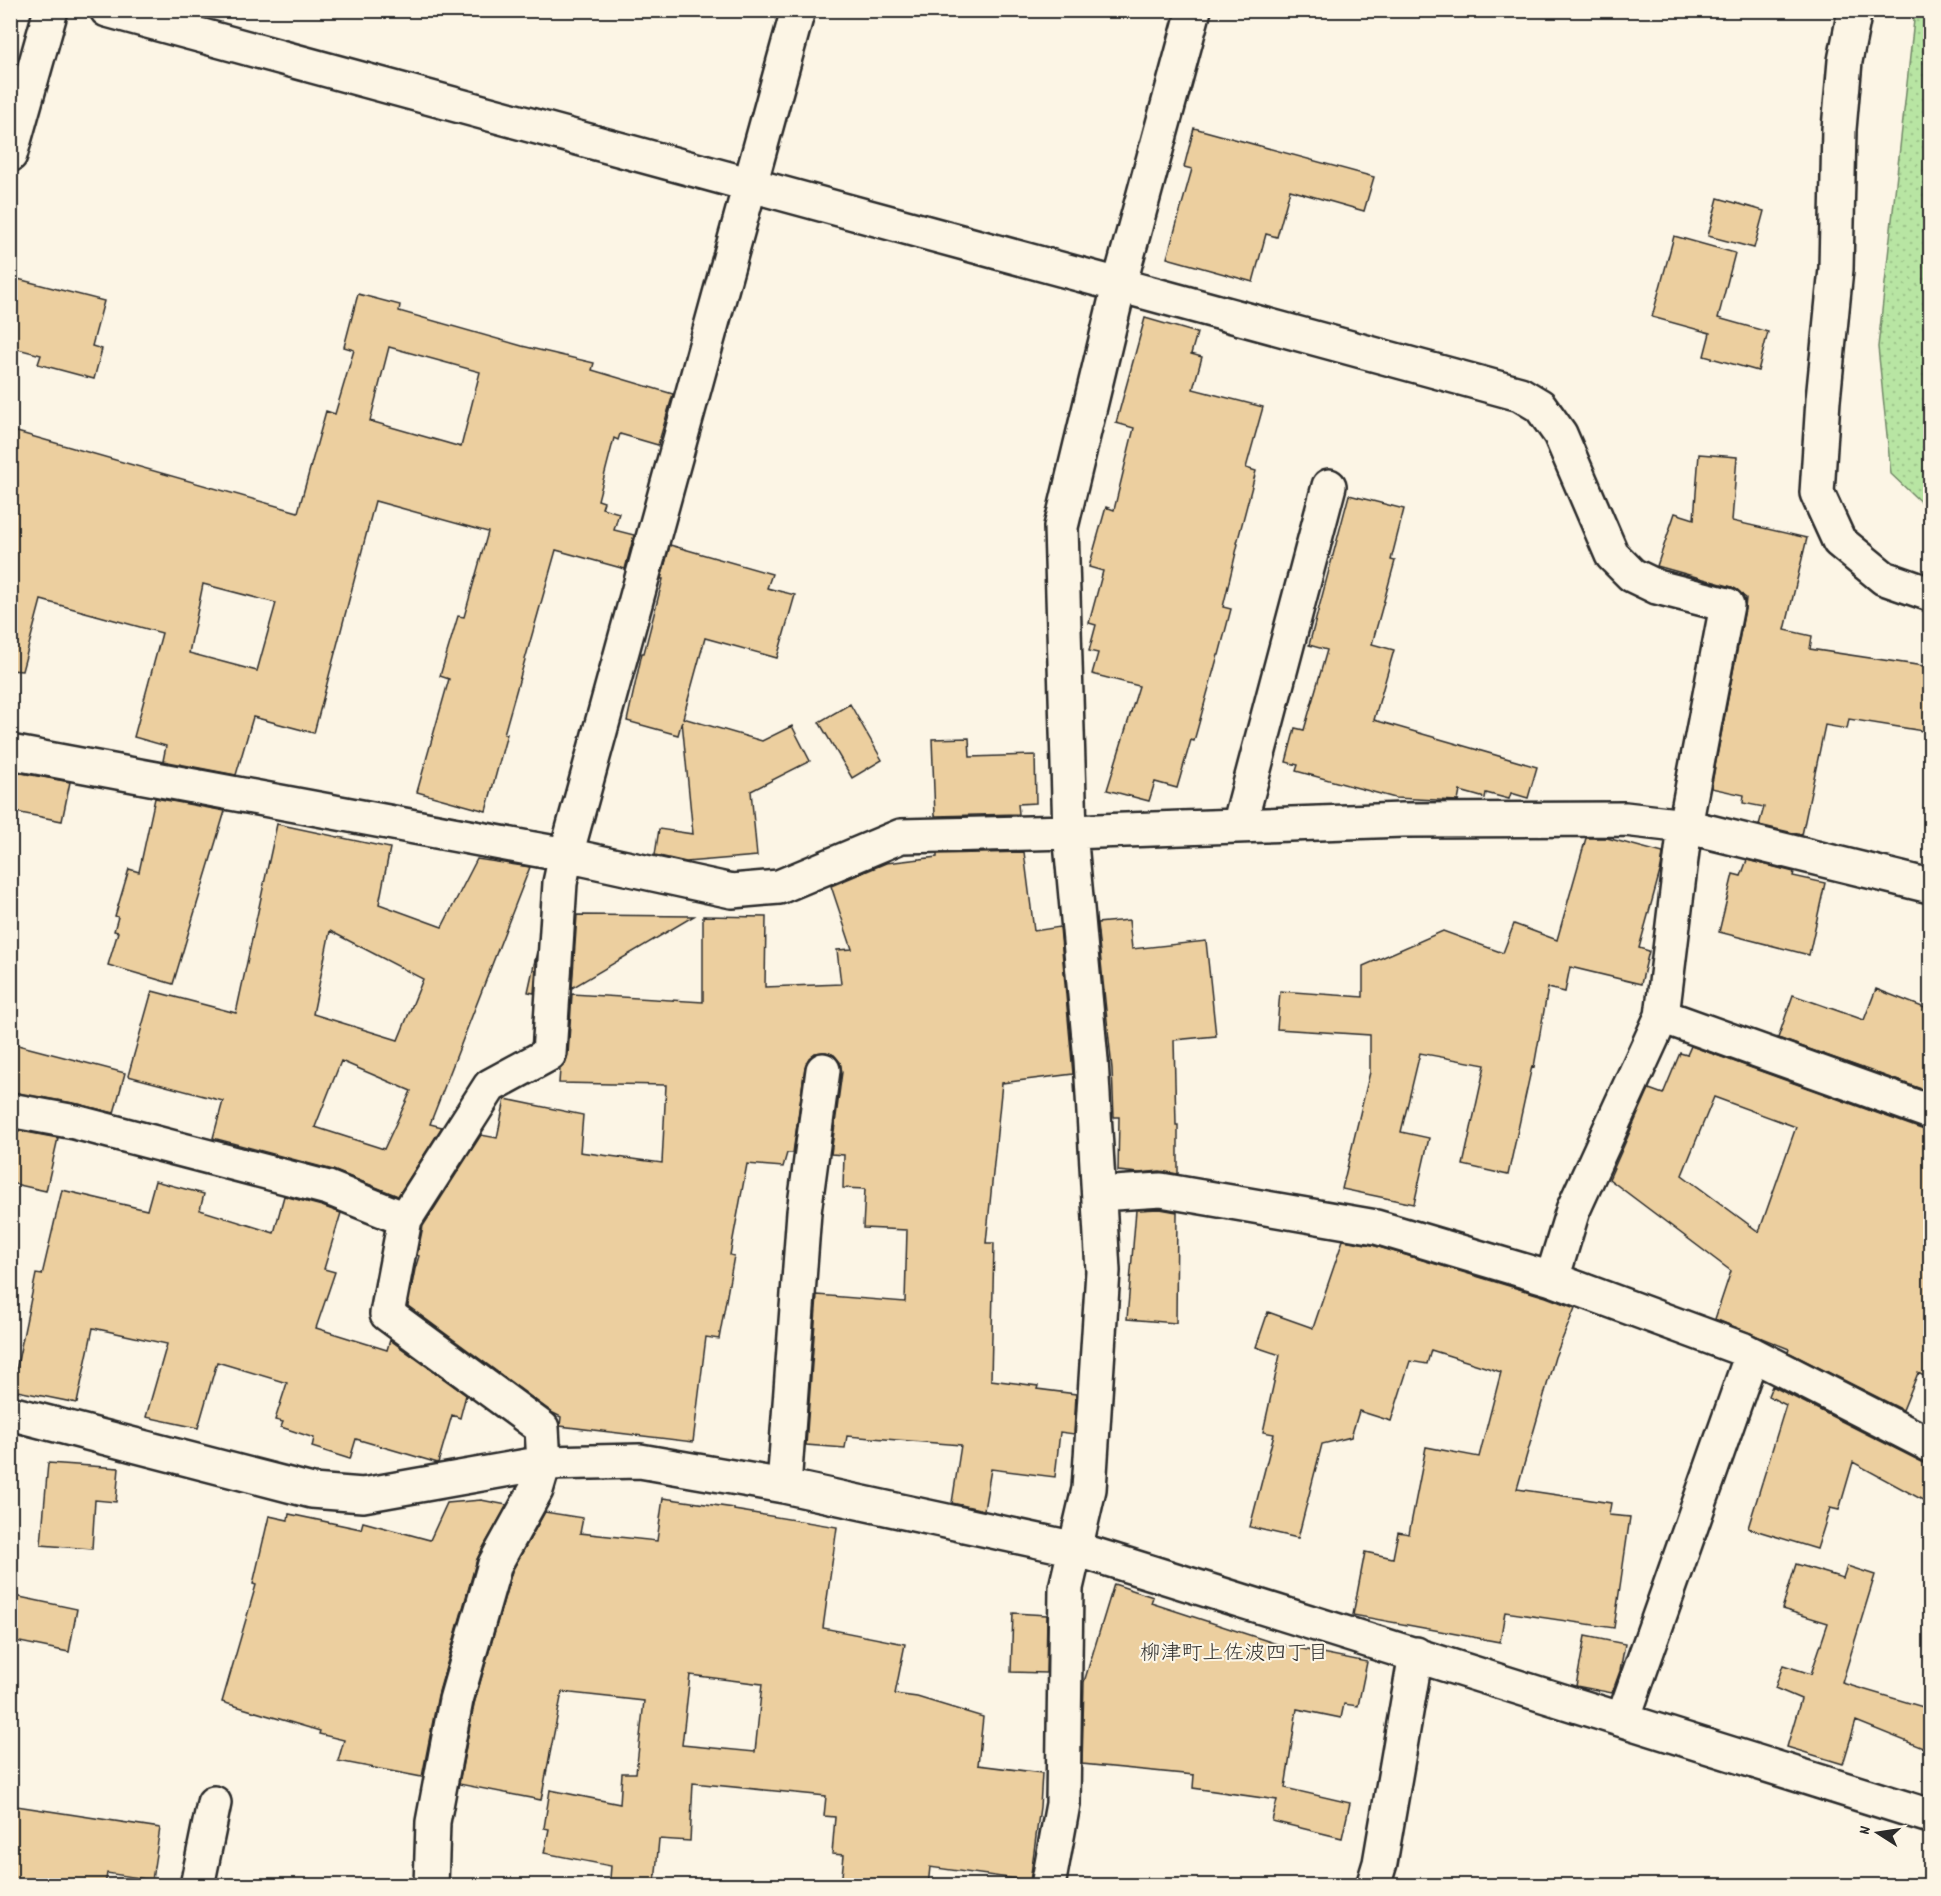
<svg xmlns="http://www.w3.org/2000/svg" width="1941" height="1896" font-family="Dekko,'Klee One',sans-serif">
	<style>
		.park { fill: url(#park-dots); stroke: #728867; stroke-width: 1.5 }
		.building { fill: #eccf9f; stroke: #2b2b2b; stroke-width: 1.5; fill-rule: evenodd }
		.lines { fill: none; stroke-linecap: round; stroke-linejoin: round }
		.minor-casing { stroke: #2b2b2b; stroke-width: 38 }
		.minor { stroke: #fcf5e5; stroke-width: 33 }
		.labels { text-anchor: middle; stroke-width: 4.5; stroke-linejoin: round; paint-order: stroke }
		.neighbourhood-label { font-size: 21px; fill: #2b2b2b; stroke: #fcf5e5 }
	</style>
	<defs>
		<pattern id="park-dots" width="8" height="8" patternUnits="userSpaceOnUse" patternTransform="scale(1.5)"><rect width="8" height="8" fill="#b8e5a3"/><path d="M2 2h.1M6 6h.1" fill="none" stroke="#9ec58c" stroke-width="1.8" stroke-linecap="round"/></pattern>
	</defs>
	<rect width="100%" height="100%" fill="#fcf5e5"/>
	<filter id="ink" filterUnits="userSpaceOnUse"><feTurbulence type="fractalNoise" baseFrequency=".0167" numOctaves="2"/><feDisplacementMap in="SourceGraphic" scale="12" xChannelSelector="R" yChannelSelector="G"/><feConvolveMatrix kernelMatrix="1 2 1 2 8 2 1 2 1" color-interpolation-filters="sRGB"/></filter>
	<g filter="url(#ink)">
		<!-- park -->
		<path class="park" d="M 1915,11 L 1930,11 L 1930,511 L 1891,474 L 1878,347 Z"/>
		<!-- building -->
		<path class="building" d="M 1194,128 L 1374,177 L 1364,211 L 1290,190 L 1277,237 L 1266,234 L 1253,282 L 1167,258 L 1192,169 L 1184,167 Z
			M 1718,198 L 1764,211 L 1754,248 L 1708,236 Z
			M 1674,236 L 1735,253 L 1718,318 L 1768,332 L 1758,371 L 1704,356 L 1710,333 L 1652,317 Z
			M 10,277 L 104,301 L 92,346 L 102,349 L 94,379 L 38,364 L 41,355 L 10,347 Z
			M 358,294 L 400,305 L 399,311 L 522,346 L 594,363 L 592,370 L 673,394 L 658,445 L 620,434 L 618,440 L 614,438 L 598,500 L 604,502 L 602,508 L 619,513 L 614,530 L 634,535 L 625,569 L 556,550 L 504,734 L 507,734 L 486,811 L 417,792 L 449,679 L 440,676 L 458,616 L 464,617 L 488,532 L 375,501 L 314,733 L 253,717 L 236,775 L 163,761 L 166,746 L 134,737 L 162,633 L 41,600 L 22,671 L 10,670 L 10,430 L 298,512 L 326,411 L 335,414 L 354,350 L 344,347 ZM 389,347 L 480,372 L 461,447 L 370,421 ZM 203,584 L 276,603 L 257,671 L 189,653 Z
			M 1145,318 L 1197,333 L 1191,354 L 1202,357 L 1193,389 L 1263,407 L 1246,468 L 1256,471 L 1237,543 L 1238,544 L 1223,607 L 1231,609 L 1219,655 L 1218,655 L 1194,741 L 1191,740 L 1177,788 L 1155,782 L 1149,801 L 1107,790 L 1139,686 L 1092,674 L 1098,653 L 1089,651 L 1096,625 L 1089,623 L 1103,571 L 1089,567 L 1106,507 L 1114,510 L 1134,428 L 1116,423 Z
			M 1699,454 L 1737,457 L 1732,521 L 1807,538 L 1785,630 L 1812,636 L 1810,649 L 1930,667 L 1930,732 L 1849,719 L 1847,729 L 1825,725 L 1802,835 L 1759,825 L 1764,807 L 1743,803 L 1744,795 L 1711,788 L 1745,609 L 1746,598 L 1732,587 L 1657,566 L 1675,513 L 1694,519 Z
			M 1349,495 L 1404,509 L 1391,560 L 1395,561 L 1372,644 L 1394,650 L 1374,720 L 1537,767 L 1528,798 L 1511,793 L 1509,799 L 1486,793 L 1485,798 L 1460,791 L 1458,801 L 1395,798 L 1296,771 L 1298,765 L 1286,762 L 1295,728 L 1304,730 L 1327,650 L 1309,645 Z
			M 670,545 L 772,574 L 767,588 L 795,595 L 777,658 L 705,638 L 683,718 L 762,741 L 792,726 L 810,761 L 751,791 L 757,856 L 686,862 L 655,855 L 659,829 L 693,834 L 682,721 L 678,735 L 627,721 L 642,653 L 644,653 L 663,579 L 661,579 Z
			M 850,704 L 882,760 L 852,778 L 819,722 Z
			M 969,738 L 970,757 L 1035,755 L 1036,803 L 1018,804 L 1019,814 L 935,816 L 932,739 Z
			M 10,771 L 70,782 L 62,821 L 10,811 Z
			M 155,798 L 225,811 L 173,984 L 108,965 L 118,932 L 114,931 L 118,917 L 115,916 L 129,869 L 139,872 Z
			M 277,824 L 390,848 L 379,904 L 442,927 L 477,859 L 530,867 L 430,1124 L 442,1127 L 398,1196 L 333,1170 L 213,1138 L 223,1101 L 128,1076 L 152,991 L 236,1013 ZM 330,931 L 423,979 L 398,1040 L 313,1014 ZM 341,1061 L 411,1091 L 384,1149 L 315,1127 Z
			M 1586,838 L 1607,838 L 1663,853 L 1661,868 L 1639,948 L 1649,951 L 1641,984 L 1570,967 L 1565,992 L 1548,988 L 1534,1067 L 1532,1066 L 1508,1175 L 1463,1165 L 1485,1065 L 1420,1053 L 1401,1132 L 1429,1138 L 1414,1204 L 1342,1189 L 1370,1072 L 1370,1035 L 1277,1029 L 1280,991 L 1363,997 L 1363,966 L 1443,931 L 1503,953 L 1514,924 L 1557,940 Z
			M 1024,852 L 1034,931 L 1060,927 L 1073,1074 L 1002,1083 L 986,1243 L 994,1243 L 991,1380 L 1038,1386 L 1037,1389 L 1076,1394 L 1074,1434 L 1060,1432 L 1055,1477 L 991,1469 L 984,1510 L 952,1503 L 961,1445 L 847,1436 L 845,1448 L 806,1445 L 817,1295 L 905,1302 L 907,1230 L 863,1228 L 865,1189 L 843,1188 L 844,1155 L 831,1154 L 842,1072 L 840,1062 L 834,1055 L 826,1052 L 815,1053 L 809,1058 L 805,1067 L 793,1153 L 787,1153 L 783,1167 L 747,1164 L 730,1255 L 734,1256 L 719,1339 L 706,1337 L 693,1442 L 560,1426 L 561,1417 L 553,1413 L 408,1306 L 415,1269 L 419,1256 L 417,1255 L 423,1226 L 481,1135 L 497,1138 L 505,1099 L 583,1115 L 580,1152 L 662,1163 L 666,1085 L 559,1083 L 560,1069 L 565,1064 L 568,1055 L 572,994 L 703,1002 L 703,916 L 766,917 L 765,987 L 841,984 L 837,950 L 852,949 L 831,886 L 886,863 L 937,857 L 937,854 Z
			M 1747,860 L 1794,872 L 1793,876 L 1825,883 L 1809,955 L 1719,932 L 1733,874 L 1741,876 Z
			M 577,915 L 694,916 L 572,988 Z
			M 1129,920 L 1132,949 L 1206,941 L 1216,1036 L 1174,1040 L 1176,1125 L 1178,1125 L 1178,1174 L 1160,1171 L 1139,1173 L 1118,1171 L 1119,1117 L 1114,1117 L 1112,1069 L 1097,923 Z
			M 537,951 L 534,993 L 528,992 Z
			M 1876,989 L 1930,1010 L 1930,1092 L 1778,1038 L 1793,995 L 1864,1020 Z
			M 10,1043 L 125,1073 L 114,1113 L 78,1104 L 10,1092 Z
			M 1691,1046 L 1924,1130 L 1930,1130 L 1930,1379 L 1918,1373 L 1903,1410 L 1788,1352 L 1789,1349 L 1715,1319 L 1731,1271 L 1609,1179 L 1649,1089 L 1663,1094 L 1680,1053 L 1687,1055 ZM 1714,1097 L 1796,1127 L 1759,1232 L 1682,1175 Z
			M 10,1129 L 58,1138 L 46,1191 L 10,1183 Z
			M 155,1181 L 204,1194 L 200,1210 L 274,1233 L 284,1196 L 322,1206 L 341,1213 L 324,1269 L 335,1272 L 316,1328 L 387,1350 L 390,1340 L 466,1395 L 460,1418 L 452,1415 L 438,1463 L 356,1439 L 350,1459 L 312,1447 L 314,1438 L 281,1427 L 283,1422 L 275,1420 L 287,1383 L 217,1362 L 198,1428 L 146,1417 L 167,1344 L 93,1328 L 77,1403 L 12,1390 L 36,1274 L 42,1275 L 62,1190 L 147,1210 Z
			M 1160,1209 L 1177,1212 L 1176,1323 L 1127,1319 L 1136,1210 Z
			M 1343,1240 L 1372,1245 L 1546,1297 L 1575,1308 L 1555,1357 L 1517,1489 L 1611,1503 L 1609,1515 L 1630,1517 L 1614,1628 L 1505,1612 L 1500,1642 L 1353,1615 L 1365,1552 L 1393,1558 L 1398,1532 L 1409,1534 L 1426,1447 L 1479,1457 L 1501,1372 L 1431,1350 L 1427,1364 L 1410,1361 L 1391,1421 L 1359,1411 L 1351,1437 L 1322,1444 L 1298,1538 L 1250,1527 L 1274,1434 L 1263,1432 L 1280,1355 L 1256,1347 L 1268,1312 L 1313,1328 Z
			M 1772,1386 L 1930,1466 L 1930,1504 L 1853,1462 L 1839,1510 L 1830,1508 L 1817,1549 L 1748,1528 L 1786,1405 L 1768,1396 Z
			M 48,1463 L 119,1468 L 116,1502 L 95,1500 L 92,1549 L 41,1545 Z
			M 663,1498 L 734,1508 L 734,1510 L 837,1527 L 823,1628 L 905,1644 L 895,1694 L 917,1697 L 983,1717 L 978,1765 L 1042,1773 L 1040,1807 L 1030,1881 L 930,1867 L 928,1886 L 841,1886 L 844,1855 L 832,1854 L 835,1817 L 824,1816 L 826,1796 L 693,1783 L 690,1841 L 659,1839 L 655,1883 L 610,1879 L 611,1866 L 544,1853 L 549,1829 L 544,1828 L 550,1790 L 620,1804 L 622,1773 L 636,1773 L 644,1701 L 562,1692 L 541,1800 L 459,1784 L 474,1704 L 512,1571 L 545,1512 L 583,1518 L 580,1533 L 657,1541 ZM 690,1675 L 762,1684 L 755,1752 L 682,1745 Z
			M 481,1500 L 507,1505 L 477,1559 L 438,1695 L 422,1777 L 338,1761 L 344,1740 L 319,1734 L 320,1731 L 222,1702 L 256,1585 L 253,1584 L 269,1516 L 288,1520 L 289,1514 L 361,1529 L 363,1522 L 430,1540 L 447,1503 Z
			M 1796,1564 L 1843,1578 L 1847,1566 L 1875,1575 L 1842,1683 L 1930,1709 L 1930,1751 L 1856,1721 L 1843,1764 L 1787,1747 L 1801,1699 L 1775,1688 L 1783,1665 L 1811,1674 L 1828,1623 L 1782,1609 Z
			M 1114,1584 L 1153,1597 L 1151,1603 L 1277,1644 L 1367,1662 L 1358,1706 L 1344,1704 L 1341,1718 L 1297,1709 L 1285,1788 L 1350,1803 L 1342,1838 L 1272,1821 L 1277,1800 L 1193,1788 L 1194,1775 L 1082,1764 L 1084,1682 Z
			M 10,1595 L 77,1609 L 69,1652 L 10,1640 Z
			M 1013,1613 L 1047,1615 L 1046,1673 L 1011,1672 Z
			M 1585,1636 L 1625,1644 L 1620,1671 L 1612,1693 L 1576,1686 Z
			M 10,1805 L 160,1828 L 152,1880 L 107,1873 L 105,1886 L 10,1886 Z"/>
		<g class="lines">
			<defs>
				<path id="minor" d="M 107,10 L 1520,394 L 1540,406 L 1560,434 L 1612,555 L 1632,575 L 1657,587 L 1727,605 L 1685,826 L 1662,1016 L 1573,1210 L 1552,1279 L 1376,1227 L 1161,1190 L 1099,1194
					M 1855,10 L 1845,61 L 1839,129 L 1836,269 L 1823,400 L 1817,493 L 1839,541 L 1884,578 L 1930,594
					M 10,155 L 51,10
					M 10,752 L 566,855 L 732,891 L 779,887 L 901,836 L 1070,832 L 1403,820 L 1625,819 L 1685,826 L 1930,886
					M 1239,826 L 1329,486
					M 1662,1016 L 1930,1112
					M 10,1110 L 75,1122 L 328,1188 L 405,1219
					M 1552,1279 L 1742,1349 L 1930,1445
					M 10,1413 L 312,1491 L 363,1495 L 544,1463 L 640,1461 L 784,1486 L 1076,1549 L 1930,1816
					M 784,1486 L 804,1212 L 823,1070
					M 1623,1719 L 1752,1354
					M 197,1886 L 214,1803
					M 431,1886 L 433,1822 L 456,1700 L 495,1564 L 536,1490 L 544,1463 L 542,1428 L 387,1314 L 405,1219 L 490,1086 L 549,1054 L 560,883 L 566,855 L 798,10
					M 1048,1886 L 1063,1804 L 1066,1588 L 1089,1489 L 1103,1271 L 1091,1060 L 1070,832 L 1061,527 L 1119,286 L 1194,10
					M 1373,1886 L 1380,1863 L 1416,1654"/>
			</defs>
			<!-- minor casing -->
			<use href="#minor" class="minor-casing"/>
			<!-- minor -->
			<use href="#minor" class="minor"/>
		</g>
	</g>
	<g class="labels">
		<!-- neighbourhood labels -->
		<g class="neighbourhood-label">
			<text x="1234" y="1659">柳津町上佐波四丁目</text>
		</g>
	</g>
	<!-- margin -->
	<rect width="1941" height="1896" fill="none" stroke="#fcf5e5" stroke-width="36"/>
	<rect x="18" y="18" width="1905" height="1860" fill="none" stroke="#2b2b2b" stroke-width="2" filter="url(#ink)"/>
	<!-- north arrow -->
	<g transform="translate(1878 1833) rotate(282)" stroke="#fcf5e5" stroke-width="4.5" paint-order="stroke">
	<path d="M0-4.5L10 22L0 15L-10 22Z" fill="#2b2b2b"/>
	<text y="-9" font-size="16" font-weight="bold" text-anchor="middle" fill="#2b2b2b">N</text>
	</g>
</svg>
